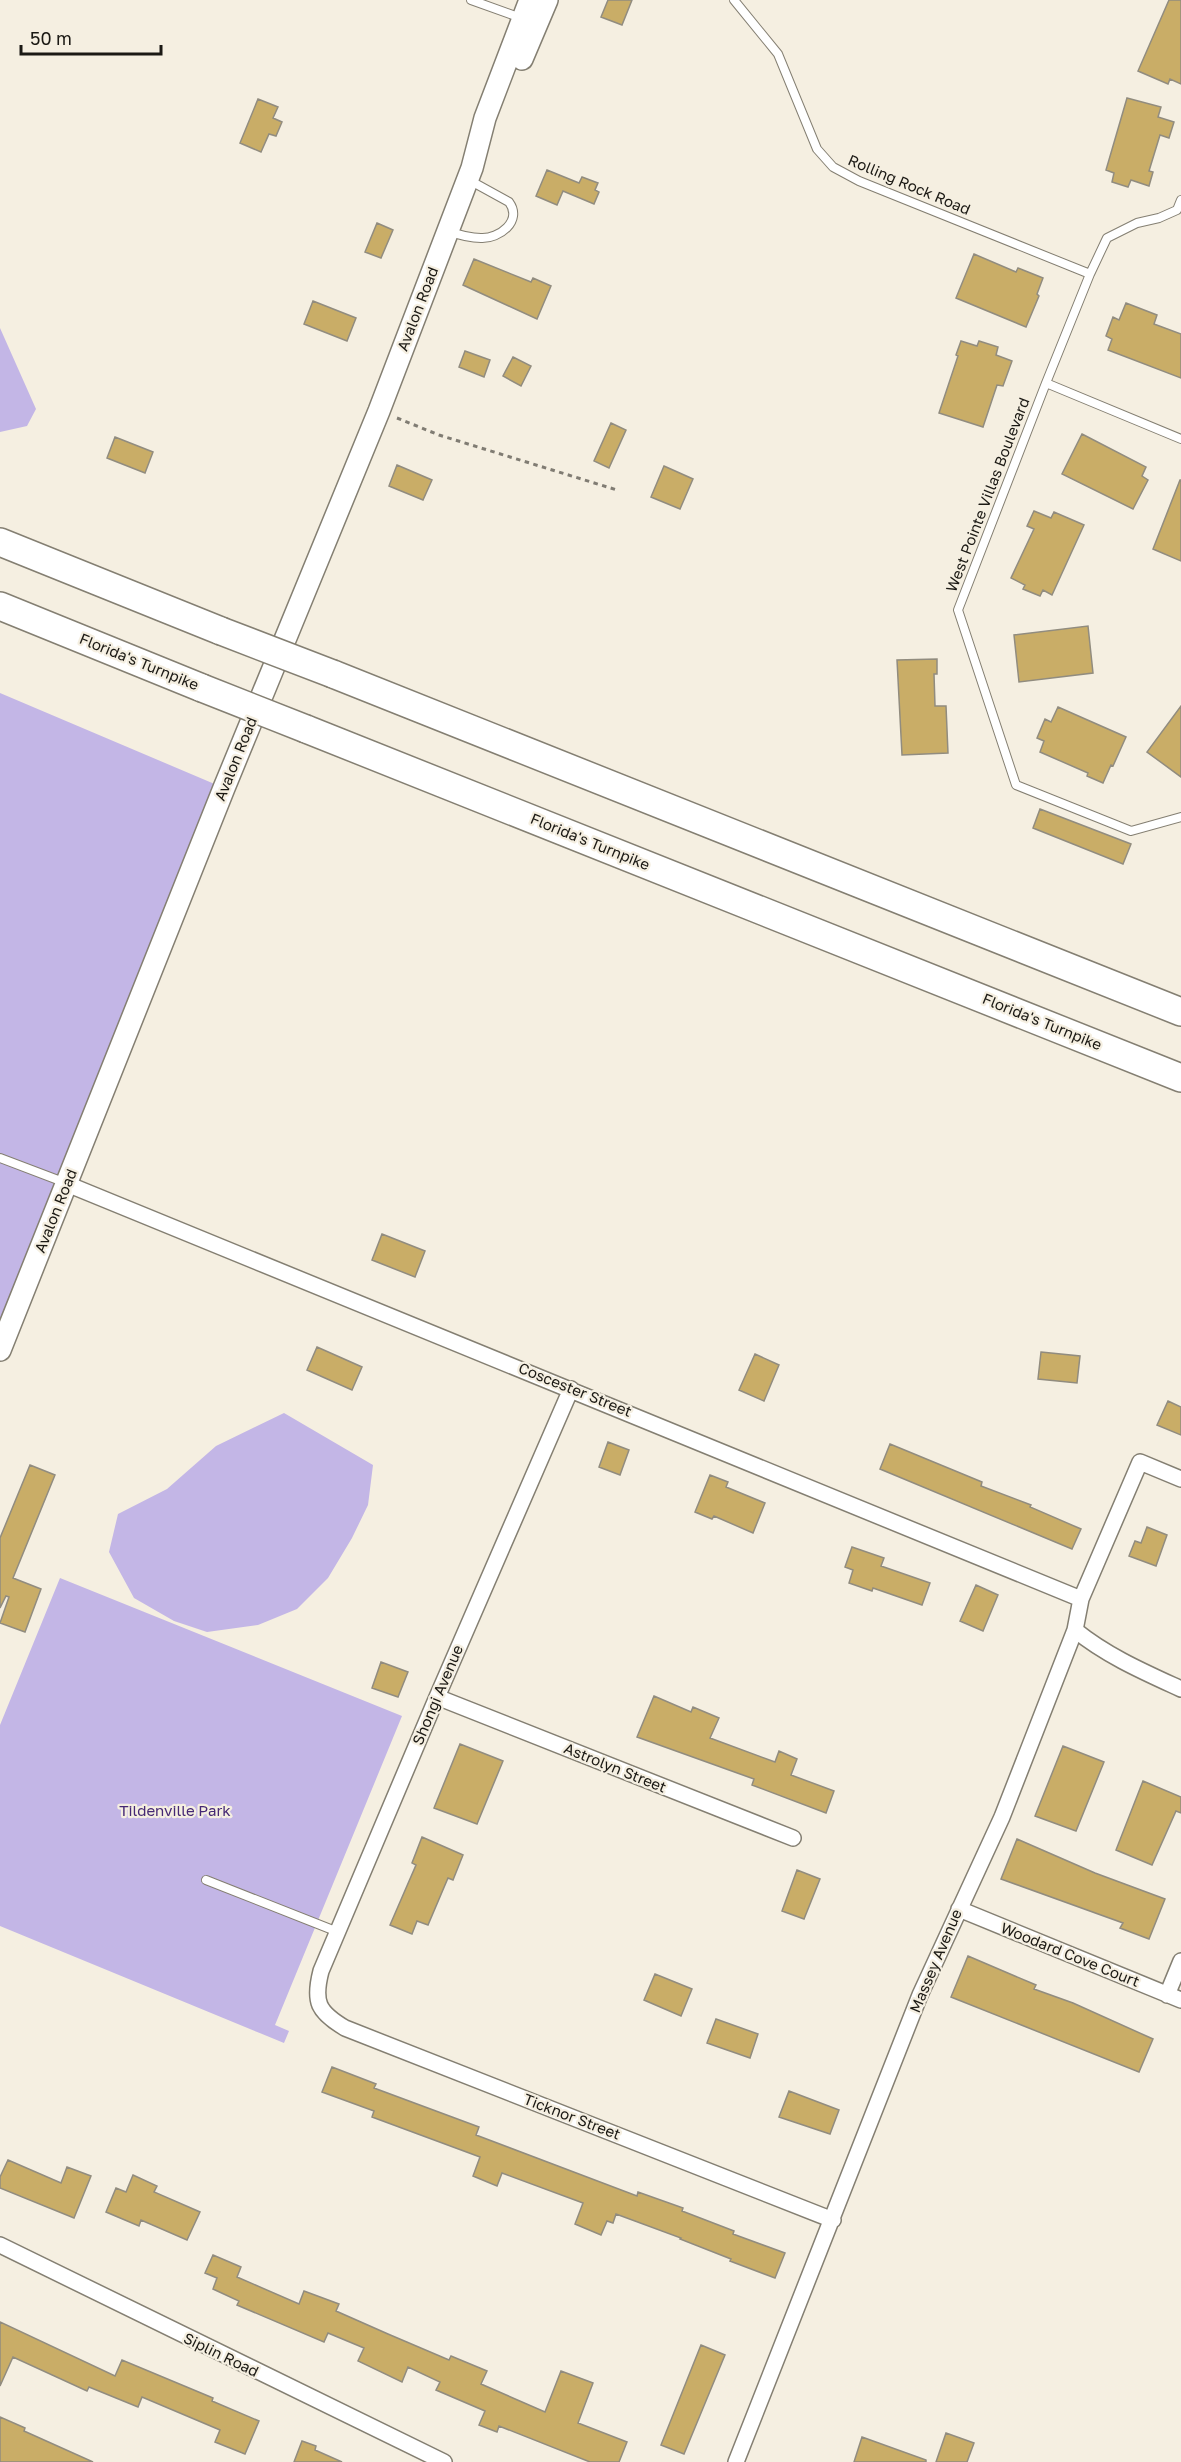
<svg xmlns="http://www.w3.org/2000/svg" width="1181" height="2462" font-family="'Golos Text',sans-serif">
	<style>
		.green { fill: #c3b6e6 }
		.building { fill: #c9ad67; stroke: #918c7f; stroke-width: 1.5 }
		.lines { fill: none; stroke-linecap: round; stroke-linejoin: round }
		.lane-casing { stroke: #847f72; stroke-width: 10 }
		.street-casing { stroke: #847f72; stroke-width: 18 }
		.secondary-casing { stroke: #847f72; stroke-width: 24 }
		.highway-casing { stroke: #847f72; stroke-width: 30 }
		.path { stroke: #807c73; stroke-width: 3; stroke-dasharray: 4.5 4.5; stroke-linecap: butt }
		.lane { stroke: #fff; stroke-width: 8 }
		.street { stroke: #fff; stroke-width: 15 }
		.secondary { stroke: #fff; stroke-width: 21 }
		.highway { stroke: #fff; stroke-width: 27 }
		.highway-bridge-casing { stroke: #847f72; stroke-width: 30; stroke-linecap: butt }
		.highway-bridge { stroke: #fff; stroke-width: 27 }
		.labels { text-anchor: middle; stroke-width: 4.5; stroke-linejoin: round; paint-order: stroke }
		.street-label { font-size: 15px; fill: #1b1914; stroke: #f5efe1 }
		.park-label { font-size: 15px; fill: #452874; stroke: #f5efe1 }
	</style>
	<rect width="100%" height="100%" fill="#f5efe1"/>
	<!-- green -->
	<path class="green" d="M 0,328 L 36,409 L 27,426 L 0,432 Z
		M 0,693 L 224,788 L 0,1350 Z
		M 284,1413 L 373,1465 L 368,1505 L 352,1538 L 328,1578 L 297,1609 L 258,1625 L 207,1632 L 174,1621 L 134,1598 L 109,1552 L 118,1514 L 167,1489 L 216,1446 Z
		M 60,1578 L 402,1716 L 275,2025 L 289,2031 L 284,2043 L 0,1926 L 0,1725 Z"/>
	<!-- building -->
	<path class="building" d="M 608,0 L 632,0 L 622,25 L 601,17 Z
		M 1169,0 L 1181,0 L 1181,84 L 1170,79 L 1168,84 L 1138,71 Z
		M 1127,98 L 1161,107 L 1158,117 L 1174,122 L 1169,138 L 1160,135 L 1149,171 L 1153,172 L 1149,186 L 1131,180 L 1128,187 L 1112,182 L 1114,173 L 1106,170 Z
		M 258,99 L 278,107 L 273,118 L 282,122 L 276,136 L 269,134 L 261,152 L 240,143 Z
		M 547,170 L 579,183 L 582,177 L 598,183 L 595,190 L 599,192 L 594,204 L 563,191 L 557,205 L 536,196 Z
		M 377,223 L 393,230 L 381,258 L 365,252 Z
		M 974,254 L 1016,272 L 1018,268 L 1043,278 L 1037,294 L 1039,296 L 1026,327 L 956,298 Z
		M 474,259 L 531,282 L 533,278 L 551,286 L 537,319 L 463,285 Z
		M 313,301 L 356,318 L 347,341 L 304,324 Z
		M 1126,303 L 1157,315 L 1154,324 L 1181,334 L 1181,378 L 1108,350 L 1112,339 L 1106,336 L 1113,317 L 1119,320 Z
		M 961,341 L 977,346 L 979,341 L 998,347 L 996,355 L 1012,361 L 1003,386 L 997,385 L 983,427 L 939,413 L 958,356 L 956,355 Z
		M 465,351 L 490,360 L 484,377 L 459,367 Z
		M 513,357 L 531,366 L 521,386 L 503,376 Z
		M 611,423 L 626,430 L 609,468 L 594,461 Z
		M 1082,434 L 1146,467 L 1142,476 L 1148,480 L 1133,509 L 1062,474 Z
		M 115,437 L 153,452 L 145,473 L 107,458 Z
		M 397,465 L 432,480 L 423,500 L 389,486 Z
		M 664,466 L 693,479 L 680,509 L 651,497 Z
		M 1180,480 L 1181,480 L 1181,561 L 1153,549 Z
		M 1034,511 L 1051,518 L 1054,512 L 1084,525 L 1052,595 L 1043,590 L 1040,596 L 1023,589 L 1025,585 L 1011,578 L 1034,529 L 1027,526 Z
		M 1088,626 L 1093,673 L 1019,682 L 1014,635 Z
		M 937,659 L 937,674 L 934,674 L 935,706 L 946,706 L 948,753 L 902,755 L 897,660 Z
		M 1181,706 L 1181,777 L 1147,752 Z
		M 1058,707 L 1126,737 L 1113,766 L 1111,765 L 1103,783 L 1087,776 L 1088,773 L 1040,752 L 1044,741 L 1037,738 L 1045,719 L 1051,722 Z
		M 1040,809 L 1131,844 L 1123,864 L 1033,828 Z
		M 382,1234 L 425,1251 L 415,1277 L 372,1260 Z
		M 317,1347 L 362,1367 L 352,1390 L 307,1370 Z
		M 1041,1352 L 1080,1356 L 1077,1383 L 1038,1379 Z
		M 755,1354 L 779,1365 L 764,1401 L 739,1390 Z
		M 1168,1401 L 1181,1407 L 1181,1435 L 1157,1425 Z
		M 608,1442 L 629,1450 L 620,1475 L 599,1467 Z
		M 890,1444 L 982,1482 L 981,1486 L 1031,1505 L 1030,1507 L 1081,1529 L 1072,1549 L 880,1469 Z
		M 30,1465 L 55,1475 L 13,1578 L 41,1589 L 25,1632 L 0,1623 L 9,1597 L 6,1596 L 0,1608 L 0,1538 Z
		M 710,1475 L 728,1482 L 726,1487 L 765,1503 L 753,1533 L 714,1516 L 712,1519 L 695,1512 Z
		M 1147,1527 L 1167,1535 L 1156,1566 L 1129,1556 L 1135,1541 L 1141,1543 Z
		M 852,1547 L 884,1558 L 881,1566 L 930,1583 L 922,1605 L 873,1588 L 872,1591 L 849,1583 L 853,1570 L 845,1567 Z
		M 976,1585 L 998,1595 L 983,1631 L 960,1621 Z
		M 381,1662 L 408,1672 L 398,1697 L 372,1688 Z
		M 654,1696 L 691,1712 L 693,1707 L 719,1718 L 710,1738 L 775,1762 L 779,1751 L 797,1759 L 791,1775 L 834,1791 L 826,1813 L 752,1785 L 754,1779 L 637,1737 Z
		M 460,1744 L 503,1761 L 477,1824 L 434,1808 Z
		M 1063,1746 L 1104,1762 L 1076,1831 L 1035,1816 Z
		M 1143,1781 L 1181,1797 L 1181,1813 L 1176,1811 L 1152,1865 L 1116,1850 Z
		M 422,1837 L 463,1855 L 453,1880 L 448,1878 L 428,1925 L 417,1921 L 412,1934 L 390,1925 L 416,1865 L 412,1863 Z
		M 1017,1839 L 1095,1873 L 1165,1899 L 1149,1939 L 1120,1928 L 1123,1923 L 1001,1879 Z
		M 797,1870 L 820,1879 L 804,1919 L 782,1911 Z
		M 968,1956 L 1036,1985 L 1034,1989 L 1073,2003 L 1153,2039 L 1139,2072 L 951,1997 Z
		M 655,1974 L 692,1989 L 681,2016 L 644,2000 Z
		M 716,2019 L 758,2034 L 750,2058 L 707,2043 Z
		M 332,2067 L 376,2084 L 374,2088 L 479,2127 L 476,2135 L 637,2196 L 638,2192 L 683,2208 L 682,2211 L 734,2231 L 733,2234 L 785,2253 L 775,2278 L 730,2261 L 731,2259 L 680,2239 L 681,2238 L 616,2214 L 613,2223 L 607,2221 L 601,2235 L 575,2224 L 583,2203 L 502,2173 L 497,2186 L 473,2176 L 480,2157 L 372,2117 L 374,2111 L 322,2092 Z
		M 789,2091 L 839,2110 L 830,2134 L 779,2117 Z
		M 8,2160 L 61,2183 L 67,2167 L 91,2176 L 74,2218 L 0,2188 L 0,2177 Z
		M 133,2175 L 157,2186 L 154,2192 L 200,2212 L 187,2240 L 141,2220 L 139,2226 L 106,2212 L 116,2188 L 126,2192 Z
		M 213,2255 L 241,2267 L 237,2277 L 299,2304 L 304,2291 L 339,2304 L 336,2311 L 388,2334 L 449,2360 L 451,2356 L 487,2371 L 481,2384 L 545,2412 L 561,2371 L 593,2383 L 578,2423 L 627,2442 L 619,2462 L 590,2462 L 499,2426 L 497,2432 L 479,2425 L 485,2411 L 436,2390 L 440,2382 L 408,2367 L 402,2382 L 358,2361 L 364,2348 L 328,2333 L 324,2342 L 237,2305 L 239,2301 L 213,2289 L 217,2278 L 205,2273 Z
		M 0,2322 L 115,2376 L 122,2360 L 213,2398 L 212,2401 L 259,2421 L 245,2454 L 215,2442 L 220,2430 L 142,2397 L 138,2407 L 89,2387 L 87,2391 L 13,2357 L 0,2386 Z
		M 701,2345 L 725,2355 L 684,2454 L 661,2445 Z
		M 0,2417 L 25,2428 L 24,2431 L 93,2462 L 0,2462 Z
		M 946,2433 L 974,2443 L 967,2462 L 936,2462 Z
		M 862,2437 L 926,2460 L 926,2462 L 854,2462 Z
		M 302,2441 L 316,2446 L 315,2450 L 342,2462 L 294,2462 Z"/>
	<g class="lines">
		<defs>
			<path id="lane" d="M 471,0 L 521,18
				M 734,0 L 778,54 L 817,149 L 833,167 L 859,181 L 1090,274
				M 1181,200 L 1177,210 L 1159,218 L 1137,223 L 1107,238 L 1090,274 L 1046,383 L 958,610 L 1016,785 L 1131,831 L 1181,817
				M 448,231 C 459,235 470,238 481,238 C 499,239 523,221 509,202 L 469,180
				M 1046,383 L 1181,439
				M 0,1158 L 66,1183
				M 206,1880 L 338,1932"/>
			<path id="street" d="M 67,1184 L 1081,1599
				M 571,1389 L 437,1697 L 321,1971 C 313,2002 318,2012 345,2028 L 833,2220
				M 1075,1630 C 1107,1656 1144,1672 1181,1689
				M 437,1697 L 793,1838
				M 959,1909 L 1181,2000
				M 1167,1995 L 1181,1961
				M 0,2245 L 444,2462
				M 736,2462 L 920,1995 L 1002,1817 L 1075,1630 L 1081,1599 L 1140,1462 L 1181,1479"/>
			<path id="secondary" d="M 522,59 L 547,0
				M 0,1350 L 224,788 L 379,411 L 472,168 L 485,118 L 530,0"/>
			<path id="highway" d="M 0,542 L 221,631
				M 0,606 L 202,688
				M 333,674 L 1181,1012
				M 306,729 L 1181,1078"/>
		</defs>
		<!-- lane casing -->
		<use href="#lane" class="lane-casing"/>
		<!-- street casing -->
		<use href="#street" class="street-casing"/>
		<!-- secondary casing -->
		<use href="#secondary" class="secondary-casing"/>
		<!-- highway casing -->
		<use href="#highway" class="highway-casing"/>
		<!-- path -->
		<path class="path" d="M 397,418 L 439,435 L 617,490"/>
		<!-- lane -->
		<use href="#lane" class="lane"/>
		<!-- street -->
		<use href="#street" class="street"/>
		<!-- secondary -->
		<use href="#secondary" class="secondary"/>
		<!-- highway -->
		<use href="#highway" class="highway"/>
		<defs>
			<path id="highway-bridge" d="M 221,631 L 333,674
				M 202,688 L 306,729"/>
		</defs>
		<!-- highway-bridge casing -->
		<use href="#highway-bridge" class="highway-bridge-casing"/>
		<!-- highway-bridge -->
		<use href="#highway-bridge" class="highway-bridge"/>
	</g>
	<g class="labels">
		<!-- street labels -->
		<g class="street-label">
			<text transform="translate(909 185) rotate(23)" y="5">Rolling Rock Road</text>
			<text transform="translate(418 309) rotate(-69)" y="5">Avalon Road</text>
			<text transform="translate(988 495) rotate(-69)" y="5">West Pointe Villas Boulevard</text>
			<text transform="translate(139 662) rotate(22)" y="5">Florida's Turnpike</text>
			<text transform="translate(236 759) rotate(-68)" y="5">Avalon Road</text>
			<text transform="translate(590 842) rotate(22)" y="5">Florida's Turnpike</text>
			<text transform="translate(1042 1022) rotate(22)" y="5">Florida's Turnpike</text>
			<text transform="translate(56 1211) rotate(-68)" y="5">Avalon Road</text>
			<text transform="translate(575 1390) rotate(22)" y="5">Coscester Street</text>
			<text transform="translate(438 1695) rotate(-67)" y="5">Shongi Avenue</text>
			<text transform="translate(615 1768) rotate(22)" y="5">Astrolyn Street</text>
			<text transform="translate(1070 1955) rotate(22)" y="5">Woodard Cove Court</text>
			<text transform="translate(936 1961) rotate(-67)" y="5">Massey Avenue</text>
			<text transform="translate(572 2117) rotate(21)" y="5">Ticknor Street</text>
			<text transform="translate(221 2355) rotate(26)" y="5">Siplin Road</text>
		</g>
		<!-- park labels -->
		<g class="park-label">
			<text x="175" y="1816">Tildenville Park</text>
		</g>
	</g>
	<!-- scale -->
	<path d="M21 45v9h140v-9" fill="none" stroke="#1b1914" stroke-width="3"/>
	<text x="30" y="45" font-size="18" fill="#1b1914" stroke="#f5efe1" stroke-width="4.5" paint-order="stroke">50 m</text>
</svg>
